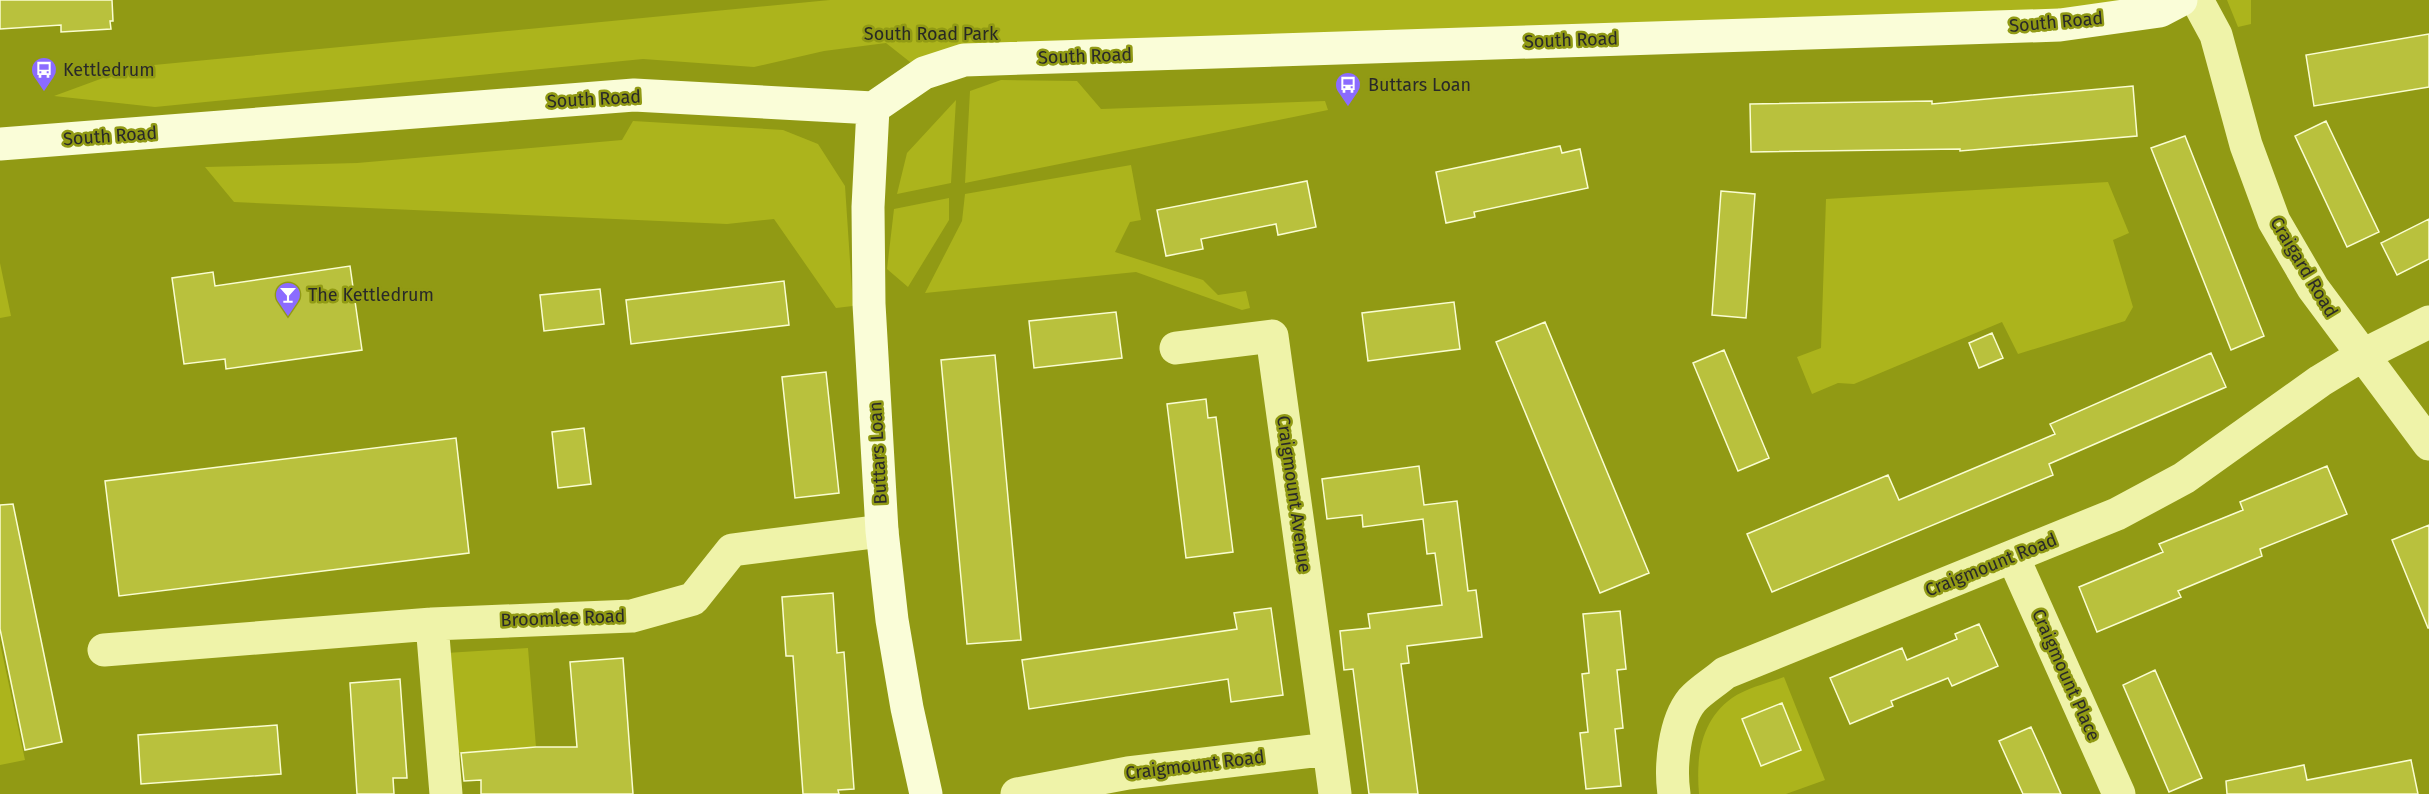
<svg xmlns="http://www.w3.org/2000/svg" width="2429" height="794" font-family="'Fira Sans',sans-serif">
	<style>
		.green { fill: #acb41c }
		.building { fill: #b9c13d; stroke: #fafdd1; stroke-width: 1.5 }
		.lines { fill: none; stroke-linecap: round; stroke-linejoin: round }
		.street { stroke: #eff3a9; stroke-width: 33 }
		.secondary { stroke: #fafdd8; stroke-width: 33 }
		.labels { text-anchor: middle; stroke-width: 5; stroke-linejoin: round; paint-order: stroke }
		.street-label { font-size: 18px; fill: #292929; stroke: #919a14 }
		.park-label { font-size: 18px; fill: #282924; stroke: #919a14 }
		.poi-label { font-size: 18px; fill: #292929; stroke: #919a14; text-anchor: start }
	</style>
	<rect width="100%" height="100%" fill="#919a14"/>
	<!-- green -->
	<path class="green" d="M 830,0 L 2181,0 L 2160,11 L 924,73 L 886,43 L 824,51 L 754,67 L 643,59 L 155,107 L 54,96 L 133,67 Z
		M 2227,0 L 2251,0 L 2251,24 L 2238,27 Z
		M 1001,80 L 1077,81 L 1101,109 L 1325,101 L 1328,110 L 965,183 L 970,91 Z
		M 956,100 L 951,183 L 897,194 L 907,153 Z
		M 633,121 L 783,130 L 818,144 L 845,186 L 853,306 L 836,308 L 774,219 L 727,224 L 234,202 L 205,167 L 357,163 L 622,140 Z
		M 1131,165 L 1141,220 L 1130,222 L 1115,252 L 1203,280 L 1218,295 L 1246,291 L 1250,308 L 1242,310 L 1136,272 L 925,293 L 962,221 L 965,194 Z
		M 2108,182 L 2129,233 L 2113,240 L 2133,307 L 2125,321 L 2018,354 L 2002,322 L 1854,384 L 1838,383 L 1812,394 L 1797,357 L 1821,348 L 1826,199 Z
		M 949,198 L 949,220 L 908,287 L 887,269 L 894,209 Z
		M 0,263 L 11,316 L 0,318 Z
		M 0,643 L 25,760 L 0,765 Z
		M 528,648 L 536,747 L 459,753 L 453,748 L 446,653 Z
		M 1784,677 L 1825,780 L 1786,794 L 1699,794 C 1696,758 1700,721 1732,698 C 1746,688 1768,683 1784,677 Z"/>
	<!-- building -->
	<path class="building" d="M 0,0 L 112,0 L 113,21 L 110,21 L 111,29 L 61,32 L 61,25 L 0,29 Z
		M 2429,34 L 2429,87 L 2314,106 L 2306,55 Z
		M 2133,86 L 2137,136 L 1960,151 L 1960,149 L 1751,152 L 1750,104 L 1932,101 L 1932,104 Z
		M 2326,121 L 2379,232 L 2347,247 L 2295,136 Z
		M 2185,136 L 2264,336 L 2231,350 L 2151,148 Z
		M 1560,146 L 1562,153 L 1580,149 L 1588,188 L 1474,212 L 1475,217 L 1446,223 L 1436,172 Z
		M 1307,181 L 1316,227 L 1278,235 L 1276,224 L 1201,239 L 1203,249 L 1166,256 L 1157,210 Z
		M 1721,191 L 1755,194 L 1746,318 L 1712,315 Z
		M 2429,219 L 2429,259 L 2397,275 L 2381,243 Z
		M 350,266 L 362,350 L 226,369 L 225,359 L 184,364 L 172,278 L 213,272 L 215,286 Z
		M 784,281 L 789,325 L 631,344 L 626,300 Z
		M 600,289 L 604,324 L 544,331 L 540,295 Z
		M 1454,302 L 1460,349 L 1368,361 L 1362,313 Z
		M 1116,312 L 1122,358 L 1034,368 L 1029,321 Z
		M 1545,322 L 1649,573 L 1600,593 L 1496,342 Z
		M 1992,333 L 2003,358 L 1979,368 L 1969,343 Z
		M 1724,350 L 1769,458 L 1738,471 L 1693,363 Z
		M 2211,353 L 2226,387 L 2049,464 L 2053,475 L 1772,592 L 1747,534 L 1888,475 L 1899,500 L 2055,434 L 2050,424 Z
		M 995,355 L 1021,640 L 967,644 L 941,360 Z
		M 826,372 L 839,493 L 795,498 L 782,377 Z
		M 1206,399 L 1208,418 L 1216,417 L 1233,552 L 1186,558 L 1167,404 Z
		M 584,428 L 591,484 L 558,488 L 552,432 Z
		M 456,438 L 469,553 L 119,596 L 105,481 Z
		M 1419,466 L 1424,505 L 1457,501 L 1468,591 L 1476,590 L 1482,637 L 1407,646 L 1409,663 L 1401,664 L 1418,794 L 1369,794 L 1353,669 L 1344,670 L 1340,631 L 1370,628 L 1368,614 L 1442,605 L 1435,553 L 1427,554 L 1423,519 L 1363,527 L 1362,515 L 1327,519 L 1322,479 Z
		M 2327,466 L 2347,514 L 2260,549 L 2262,556 L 2178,591 L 2181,597 L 2097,632 L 2079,587 L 2163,552 L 2159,544 L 2243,510 L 2240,502 Z
		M 13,504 L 62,742 L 25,750 L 0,629 L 0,505 Z
		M 2429,525 L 2429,628 L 2428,628 L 2392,540 Z
		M 833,593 L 837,653 L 844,652 L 854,789 L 838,790 L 839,794 L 803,794 L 793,656 L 786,656 L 782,597 Z
		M 1271,608 L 1283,695 L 1231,702 L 1228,679 L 1029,709 L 1022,660 L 1237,629 L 1234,613 Z
		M 1620,611 L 1626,669 L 1617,670 L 1623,728 L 1615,729 L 1621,786 L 1586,789 L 1580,733 L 1588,732 L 1582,674 L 1589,673 L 1583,614 Z
		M 1979,624 L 1998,666 L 1952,686 L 1948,678 L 1891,701 L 1893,706 L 1850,724 L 1830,678 L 1902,648 L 1907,660 L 1957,639 L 1955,634 Z
		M 623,658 L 633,794 L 481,794 L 481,780 L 464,781 L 461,753 L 536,747 L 577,747 L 570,662 Z
		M 2155,670 L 2202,778 L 2169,792 L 2123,685 Z
		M 400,679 L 407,778 L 393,778 L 394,794 L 357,794 L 350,683 Z
		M 1782,703 L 1801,750 L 1761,766 L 1742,719 Z
		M 277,725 L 281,774 L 141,784 L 138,735 Z
		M 2031,727 L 2043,753 L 2061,794 L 2023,794 L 1999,741 Z
		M 2411,760 L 2418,794 L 2227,794 L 2226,781 L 2304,765 L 2307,780 Z"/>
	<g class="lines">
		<!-- street -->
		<path class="street" d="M 2197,0 L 2216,35 L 2246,145 L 2274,221 L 2313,288 L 2429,444
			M 1176,348 L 1272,336 L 1329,749
			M 2013,557 L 2119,794
			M 104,650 L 432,624
			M 446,794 L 432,624 L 632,616 L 693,599 L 732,550 L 882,531
			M 1017,794 L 1128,773 L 1329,749 L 1335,794
			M 1674,794 C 1670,767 1674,722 1692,700 C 1701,690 1715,682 1725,673 L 2117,514 L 2184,478 L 2320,381 L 2361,356 L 2429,322"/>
		<!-- secondary -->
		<path class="secondary" d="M 873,108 L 868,207 L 869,304 L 882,531 L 892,620 L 907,708 L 926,794
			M 0,144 L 634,95 L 873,108 L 924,73 L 964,60 L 2060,25 L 2160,11 L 2181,0"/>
	</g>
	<!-- icons -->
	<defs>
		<symbol id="bus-pin" viewBox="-11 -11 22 30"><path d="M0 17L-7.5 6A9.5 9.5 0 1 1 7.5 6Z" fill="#8b6bff" stroke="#919a14"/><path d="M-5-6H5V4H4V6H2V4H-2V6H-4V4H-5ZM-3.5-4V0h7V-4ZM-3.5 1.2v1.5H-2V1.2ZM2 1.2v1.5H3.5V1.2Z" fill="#fff"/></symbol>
		<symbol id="bar-pin" viewBox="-11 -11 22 30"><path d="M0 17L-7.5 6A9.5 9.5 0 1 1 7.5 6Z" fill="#8b6bff" stroke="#919a14"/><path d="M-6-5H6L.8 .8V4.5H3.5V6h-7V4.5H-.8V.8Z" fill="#fff"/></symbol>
	</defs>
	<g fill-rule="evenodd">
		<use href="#bus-pin" x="29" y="55" width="30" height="40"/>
		<use href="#bus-pin" x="1333" y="70" width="30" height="40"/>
		<use href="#bar-pin" x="273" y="280" width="30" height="40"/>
	</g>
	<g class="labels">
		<!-- street labels -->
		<g class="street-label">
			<text transform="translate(2056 22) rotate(-5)" y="6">South Road</text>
			<text transform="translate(1571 40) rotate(-2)" y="6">South Road</text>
			<text transform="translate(1085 56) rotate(-2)" y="6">South Road</text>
			<text transform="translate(594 99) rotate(-3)" y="6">South Road</text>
			<text transform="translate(110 136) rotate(-4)" y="6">South Road</text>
			<text transform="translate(2304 267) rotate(59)" y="6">Craigard Road</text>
			<text transform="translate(878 453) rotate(-93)" y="6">Buttars Loan</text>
			<text transform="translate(1294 494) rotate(82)" y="6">Craigmount Avenue</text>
			<text transform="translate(1991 565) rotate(-22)" y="6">Craigmount Road</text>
			<text transform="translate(563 618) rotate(-2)" y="6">Broomlee Road</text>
			<text transform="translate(2066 675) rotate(66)" y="6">Craigmount Place</text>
			<text transform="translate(1195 765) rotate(-7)" y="6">Craigmount Road</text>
		</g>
		<!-- park labels -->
		<g class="park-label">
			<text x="931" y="40">South Road Park</text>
		</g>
		<!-- poi labels -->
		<g class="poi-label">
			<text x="63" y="76">Kettledrum</text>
			<text x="1368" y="91">Buttars Loan</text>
			<text x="308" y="301">The Kettledrum</text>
		</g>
	</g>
</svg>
